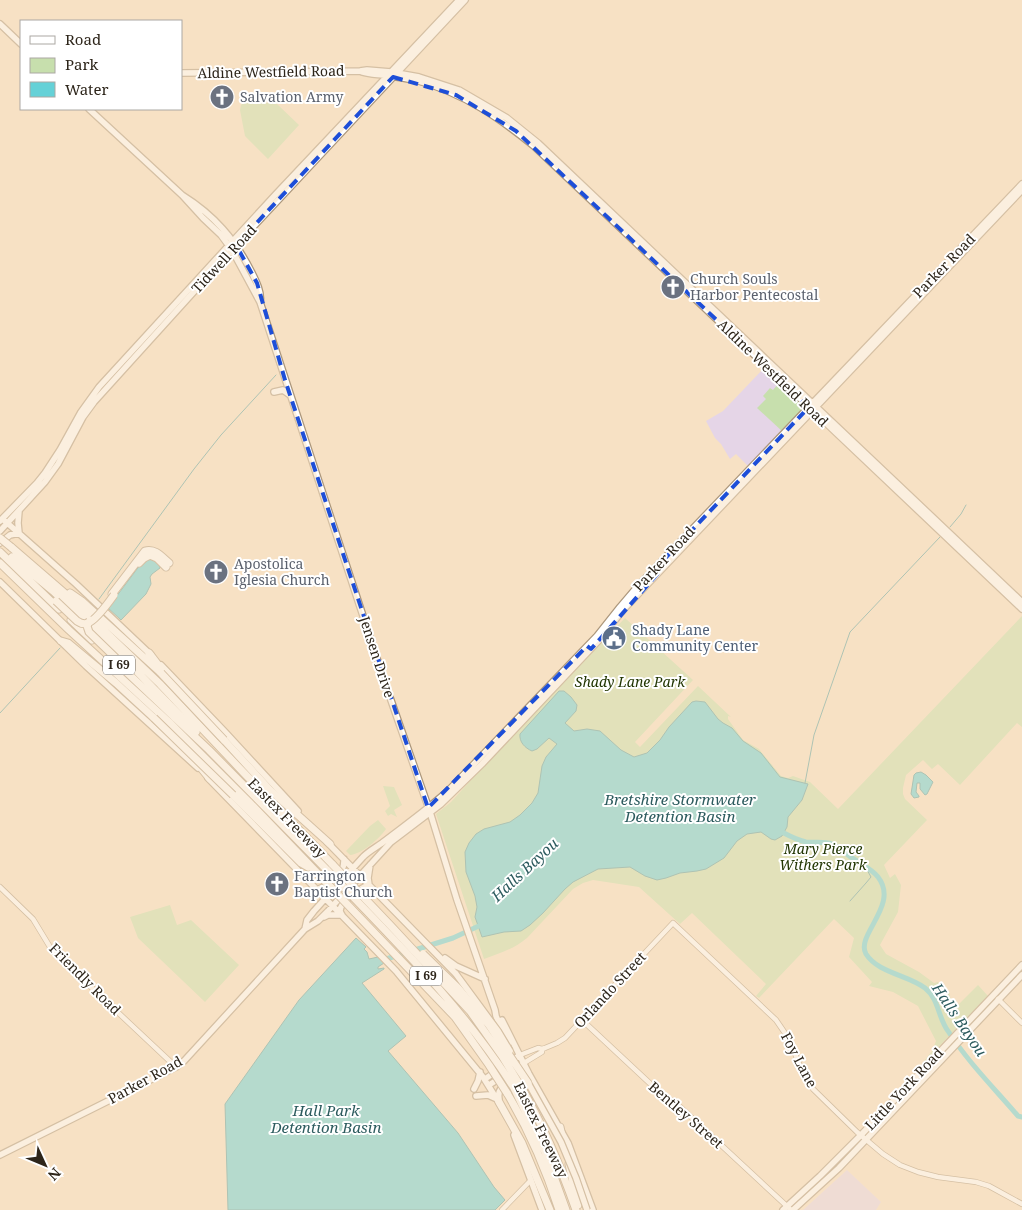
<svg xmlns="http://www.w3.org/2000/svg" width="1022" height="1210" font-family="'Noto Serif',serif">
	<style>
		.education { fill: #e5d5e7 }
		.green { fill: #c7dfad }
		.water { fill: #65d1d7; stroke: #549d9e }
		.lines { fill: none; stroke-linecap: round; stroke-linejoin: round }
		.stream { stroke: #549d9e; stroke-width: 1 }
		.river { stroke: #65d1d7; stroke-width: 5 }
		.minor-casing { stroke: #ac977c; stroke-width: 6 }
		.major-casing { stroke: #ac977c; stroke-width: 8 }
		.highway-casing { stroke: #ac977c; stroke-width: 9 }
		.minor { stroke: #fff; stroke-width: 4.5 }
		.major { stroke: #fff; stroke-width: 5.5 }
		.highway { stroke: #fff; stroke-width: 7 }
		.major-bridge-casing { stroke: #ac977c; stroke-width: 8; stroke-linecap: butt }
		.highway-bridge-casing { stroke: #ac977c; stroke-width: 9; stroke-linecap: butt }
		.major-bridge { stroke: #fff; stroke-width: 5.5 }
		.highway-bridge { stroke: #fff; stroke-width: 7 }
		.marked { fill: none; stroke: #1d4ed8; stroke-width: 4; stroke-dasharray: 10 6; stroke-linejoin: round }
		.labels { text-anchor: middle; stroke-width: 4; stroke-linejoin: round; paint-order: stroke }
		.shield { fill: #fff; stroke: #6c665f; stroke-width: 1 }
		.shield-label { font-size: 12px; font-weight: bold; fill: #2d251a }
		.street-label { font-size: 14px; fill: #2d251a; stroke: #fff }
		.worship-label { font-size: 14px; fill: #5b616d; stroke: #fff; text-anchor: start }
		.service-label { font-size: 14px; fill: #4e5e75; stroke: #fff; text-anchor: start }
		.park-label { font-size: 14px; font-style: italic; fill: #223603; stroke: #fff }
		.water-label { font-size: 15px; font-style: italic; fill: #2c5b5e; stroke: #fff }
	</style>
	<rect width="100%" height="100%" fill="#f7e1c4"/>
	<!-- education -->
	<path class="education" d="M 764,368 L 802,405 L 801,407 L 804,410 L 749,467 L 736,454 L 730,459 L 721,444 L 715,438 L 706,421 L 723,411 Z
		M 847,1170 L 881,1202 L 876,1210 L 803,1210 Z"/>
	<!-- green -->
	<path class="green" d="M 249,101 L 277,104 L 299,125 L 268,159 L 245,136 L 240,110 L 241,105 L 244,102 Z
		M 779,383 L 784,388 L 782,390 L 784,391 L 785,389 L 802,405 L 801,407 L 804,410 L 783,432 L 757,408 L 766,399 L 763,396 L 770,388 L 773,390 Z
		M 1022,616 L 1022,727 L 1017,723 L 960,785 L 938,764 L 932,769 L 923,760 L 906,775 L 903,788 L 903,794 L 905,799 L 927,820 L 884,865 L 890,878 L 895,874 L 901,885 L 898,912 L 880,945 L 886,954 L 919,972 L 934,983 L 938,982 L 942,989 L 949,991 L 952,1006 L 954,1009 L 978,985 L 988,996 L 920,1066 L 932,1051 L 936,1041 L 920,1010 L 918,1006 L 893,992 L 869,986 L 872,982 L 849,957 L 854,938 L 834,919 L 759,998 L 756,996 L 766,984 L 692,913 L 680,924 L 639,887 L 593,880 L 583,883 L 573,889 L 527,938 C 514,949 500,953 484,959 L 436,814 L 451,802 L 511,736 L 625,618 L 693,680 L 635,742 L 640,747 L 698,686 L 731,717 L 728,716 L 728,719 L 743,740 L 759,749 L 781,776 L 788,778 L 793,776 L 810,782 L 838,809 Z
		M 383,786 L 394,787 L 402,805 L 394,810 L 397,817 L 391,814 L 388,816 L 385,811 L 390,806 Z
		M 378,820 L 386,829 C 379,839 362,854 350,855 L 346,851 L 370,826 Z
		M 170,905 L 177,925 L 191,920 L 239,965 L 205,1002 L 138,938 L 130,917 Z"/>
	<!-- water -->
	<path class="water" d="M 151,558 L 160,565 L 160,568 L 152,574 L 150,577 L 151,584 L 146,594 L 121,620 L 107,607 L 116,597 L 140,565 Z
		M 559,691 L 564,691 L 571,697 L 577,705 L 576,711 L 565,723 L 574,731 L 587,729 L 600,731 L 621,750 L 634,757 L 647,753 L 660,740 L 669,727 L 692,702 L 696,701 L 705,702 L 718,719 L 723,723 L 732,728 L 743,741 L 761,753 L 780,777 L 808,784 L 802,800 L 788,817 L 787,827 L 782,836 L 775,840 L 771,839 L 761,832 L 747,834 L 737,841 L 724,858 L 706,869 L 697,871 L 680,873 L 666,878 L 657,880 L 645,876 L 630,867 L 598,869 L 573,882 L 565,889 L 543,913 L 530,925 L 521,931 L 504,932 L 482,937 L 475,917 L 477,907 L 475,896 L 466,872 L 465,852 L 469,843 L 476,834 L 484,829 L 510,822 L 520,815 L 532,803 L 538,793 L 542,766 L 546,757 L 557,744 L 549,738 L 537,749 L 532,751 C 525,748 519,742 520,734 Z
		M 921,772 L 926,775 L 933,782 L 927,794 L 925,795 L 920,789 L 920,783 L 917,783 L 916,792 L 919,796 L 919,797 L 914,798 L 911,794 L 914,775 L 916,773 Z
		M 356,938 L 366,947 L 364,949 L 367,952 L 369,959 L 378,957 L 384,963 L 378,967 L 378,969 L 384,968 L 384,969 L 362,983 L 406,1036 L 388,1051 L 458,1133 L 494,1187 L 505,1200 L 495,1210 L 228,1210 L 225,1104 L 299,1000 Z"/>
	<g class="lines">
		<!-- stream -->
		<path class="stream" d="M 950,527 L 961,514 L 966,505
			M 99,599 L 194,469 L 221,435 L 276,375
			M 0,713 L 60,648
			M 805,783 L 814,735 L 850,632 L 940,537
			M 850,901 L 866,883 L 871,877 L 866,868"/>
		<!-- river -->
		<path class="river" d="M 778,830 C 786,834 796,840 806,842 C 814,843 825,841 832,844 C 837,846 843,851 848,855 C 856,861 872,869 878,877 C 900,905 855,935 866,954 C 878,973 908,975 925,988 C 939,999 938,1018 948,1031 C 968,1062 994,1088 1018,1116 L 1022,1117
			M 383,960 L 453,938 L 483,924"/>
		<defs>
			<path id="minor" d="M 0,887 L 33,919 L 50,947 L 60,958 L 176,1067
				M 998,999 L 1022,1023
				M 582,1020 L 657,1090 L 679,1106 L 791,1210
				M 520,1055 L 538,1048 L 542,1049 L 545,1048 L 557,1043 L 565,1038 L 673,923 L 776,1020 L 789,1039 L 803,1073 L 813,1089 L 857,1132 L 883,1154 L 900,1165 L 918,1172 L 938,1177 L 976,1182 L 989,1186 L 1022,1204
				M 524,1063 L 542,1052 L 542,1049
				M 502,1210 L 531,1180"/>
			<path id="major" d="M 0,24 L 21,44
				M 362,72 C 371,75 380,74 389,76 C 399,77 409,79 419,81 C 463,93 500,118 535,147 L 1022,609
				M 181,73 L 360,71 L 367,70 L 391,72 L 419,77 L 459,90 L 507,118 L 538,143 L 1022,602
				M 89,109 L 182,195 L 203,218 L 221,235 L 232,250 L 260,302
				M 182,195 C 214,215 235,239 252,273 C 256,281 262,293 260,302 L 386,686 L 430,812 L 457,900 L 495,1010 L 496,1016 L 508,1044
				M 274,392 L 283,390 L 290,395
				M 19,511 L 18,523 L 19,533
				M 0,521 L 37,483 L 45,473 L 60,450 L 81,412 L 99,387 L 276,194 L 459,0
				M 5,521 L 76,584 L 151,655
				M 0,531 L 45,482 L 58,464 L 83,417 L 94,402 L 238,243 L 465,0
				M 0,543 L 10,535 L 19,533
				M 0,582 L 86,666 L 198,768
				M 161,665 L 225,732 L 298,811
				M 208,778 L 396,971 L 483,1077 L 501,1106
				M 327,842 L 456,974
				M 369,885 L 368,878 L 370,865
				M 316,890 C 329,886 345,875 344,859
				M 324,917 L 328,915 L 342,915 C 341,913 340,912 340,911 C 340,901 361,888 369,885
				M 305,929 L 307,920 L 314,911 L 363,857 C 369,851 375,848 382,843 C 404,826 428,809 449,790 L 597,636 L 620,607 L 637,587 L 1022,184
				M 445,958 L 456,966 L 485,979
				M 502,1020 L 529,1074 L 568,1143 L 593,1210
				M 485,1079 L 520,1055
				M 489,1085 L 521,1065
				M 474,1089 L 478,1081 L 480,1072
				M 476,1096 L 488,1095 L 497,1099
				M 499,1099 C 497,1089 504,1085 512,1080
				M 514,1135 L 542,1210
				M 0,1155 L 176,1067 L 184,1061 L 305,929 L 318,921 L 328,911 L 391,842 L 441,804 L 482,764 L 600,639 L 623,610 L 641,591 L 1022,190
				M 783,1210 L 820,1176 L 861,1135 L 1022,965
				M 793,1210 L 839,1168 L 1022,975"/>
			<path id="highway" d="M 11,547 L 69,597 L 160,684 L 244,773 L 333,865
				M 0,552 L 59,609
				M 12,557 L 53,591 L 120,654 L 196,732
				M 0,563 L 69,630 L 169,722 L 250,803 L 322,878
				M 139,563 L 144,558 L 150,555 L 157,558 L 166,567
				M 70,593 L 83,602 L 161,673
				M 112,594 L 145,551 C 155,548 162,557 169,563
				M 71,620 L 92,640
				M 61,641 L 68,643 L 116,683 L 154,718
				M 149,653 L 162,670
				M 118,664 L 209,750 L 328,871
				M 224,740 L 270,790 L 330,844
				M 197,763 L 210,779
				M 233,795 L 301,863 L 308,867
				M 520,1085 C 543,1125 561,1167 576,1210
				M 514,1088 L 545,1152 L 566,1210
				M 507,1093 C 529,1130 546,1169 559,1210
				M 499,1102 L 522,1143 L 550,1210
				M 560,1127 L 564,1146
				M 569,1164 L 578,1205"/>
		</defs>
		<!-- minor casing -->
		<use href="#minor" class="minor-casing"/>
		<!-- major casing -->
		<use href="#major" class="major-casing"/>
		<!-- highway casing -->
		<use href="#highway" class="highway-casing"/>
		<!-- minor -->
		<use href="#minor" class="minor"/>
		<!-- major -->
		<use href="#major" class="major"/>
		<!-- highway -->
		<use href="#highway" class="highway"/>
		<defs>
			<path id="major-bridge" d="M 456,974 L 498,1031 L 510,1051
				M 527,1081 L 561,1142 L 576,1178 L 587,1210"/>
			<path id="highway-bridge" d="M 0,538 L 11,547
				M 56,601 L 77,621 C 80,623 84,625 88,623 C 96,620 109,602 114,595
				M 90,620 L 87,626 L 89,632 L 124,666
				M 161,673 L 224,740
				M 154,718 L 233,795
				M 333,865 L 391,926 L 470,1011 L 502,1056 L 520,1085
				M 328,871 C 394,940 463,1007 514,1088
				M 322,878 L 455,1017 L 489,1065 L 507,1093
				M 423,954 L 458,988 L 489,1025 L 528,1083"/>
		</defs>
		<!-- major-bridge casing -->
		<use href="#major-bridge" class="major-bridge-casing"/>
		<!-- highway-bridge casing -->
		<use href="#highway-bridge" class="highway-bridge-casing"/>
		<!-- major-bridge -->
		<use href="#major-bridge" class="major-bridge"/>
		<!-- highway-bridge -->
		<use href="#highway-bridge" class="highway-bridge"/>
	</g>
	<!-- marked area -->
	<path d="M0 0H1022V1210H0ZM 393,77 L 456,95 L 516,131 L 809,407 L 655,569 L 659,572 L 600,639 L 591,649 L 587,646 L 428,808 L 285,380 L 257,283 L 236,245 Z" fill="#f7e1c4" fill-opacity=".55" fill-rule="evenodd"/>
	<path class="marked" d="M 393,77 L 456,95 L 516,131 L 809,407 L 655,569 L 659,572 L 600,639 L 591,649 L 587,646 L 428,808 L 285,380 L 257,283 L 236,245 Z"/>
	<!-- icons -->
	<defs>
		<symbol id="church-disc" viewBox="-11 -11 22 22"><circle r="9.5" fill="#6b7280" stroke="#fff"/><path d="M-1.2-6h2.4v3.5h3.3v2.4h-3.3V6h-2.4V-.1h-3.3v-2.4h3.3Z" fill="#fff"/></symbol>
		<symbol id="civic-disc" viewBox="-11 -11 22 22"><circle r="9.5" fill="#5c6f8a" stroke="#fff"/><path d="M-.6-6.5H3V-4.5H.6V-3L4-1V1h2V6H-6V1h2V-1L-.6-3ZM-1.2 2.5V6h2.4V2.5Z" fill="#fff"/></symbol>
	</defs>
	<g fill-rule="evenodd">
		<use href="#church-disc" x="208" y="83" width="28" height="28"/>
		<use href="#church-disc" x="659" y="273" width="28" height="28"/>
		<use href="#church-disc" x="202" y="558" width="28" height="28"/>
		<use href="#civic-disc" x="600" y="624" width="28" height="28"/>
		<use href="#church-disc" x="263" y="870" width="28" height="28"/>
	</g>
	<g class="labels">
		<!-- shield labels -->
		<g class="shield">
			<rect x="103" y="655.5" width="32" height="19" rx="4"/>
			<rect x="410" y="966.5" width="32" height="19" rx="4"/>
		</g>
		<g class="shield-label">
			<text x="119" y="669">I 69</text>
			<text x="426" y="980">I 69</text>
		</g>
		<!-- street labels -->
		<g class="street-label">
			<text transform="translate(271 72) rotate(-1)" y="5">Aldine Westfield Road</text>
			<text transform="translate(224 259) rotate(-47)" y="5">Tidwell Road</text>
			<text transform="translate(944 266) rotate(-46)" y="5">Parker Road</text>
			<text transform="translate(773 373) rotate(44)" y="5">Aldine Westfield Road</text>
			<text transform="translate(664 559) rotate(-47)" y="5">Parker Road</text>
			<text transform="translate(377 657) rotate(72)" y="5">Jensen Drive</text>
			<text transform="translate(287 818) rotate(46)" y="5">Eastex Freeway</text>
			<text transform="translate(85 979) rotate(45)" y="5">Friendly Road</text>
			<text transform="translate(610 990) rotate(-47)" y="5">Orlando Street</text>
			<text transform="translate(799 1060) rotate(62)" y="5">Foy Lane</text>
			<text transform="translate(145 1080) rotate(-29)" y="5">Parker Road</text>
			<text transform="translate(904 1089) rotate(-47)" y="5">Little York Road</text>
			<text transform="translate(686 1115) rotate(41)" y="5">Bentley Street</text>
			<text transform="translate(541 1130) rotate(64)" y="5">Eastex Freeway</text>
		</g>
		<!-- worship labels -->
		<g class="worship-label">
			<text x="240" y="102">Salvation Army</text>
			<text x="690" y="284">Church Souls<tspan x="690" dy="16">Harbor Pentecostal</tspan></text>
			<text x="234" y="569">Apostolica<tspan x="234" dy="16">Iglesia Church</tspan></text>
			<text x="294" y="881">Farrington<tspan x="294" dy="16">Baptist Church</tspan></text>
		</g>
		<!-- service labels -->
		<g class="service-label">
			<text x="632" y="635">Shady Lane<tspan x="632" dy="16">Community Center</tspan></text>
		</g>
		<!-- park labels -->
		<g class="park-label">
			<text x="630" y="687">Shady Lane Park</text>
			<text x="823" y="854">Mary Pierce<tspan x="823" dy="16">Withers Park</tspan></text>
		</g>
		<!-- water labels -->
		<g class="water-label">
			<text x="680" y="805">Bretshire Stormwater<tspan x="680" dy="17">Detention Basin</tspan></text>
			<text transform="translate(525 870) rotate(-43)" y="5">Halls Bayou</text>
			<text transform="translate(959 1020) rotate(56)" y="5">Halls Bayou</text>
			<text x="326" y="1116">Hall Park<tspan x="326" dy="17">Detention Basin</tspan></text>
		</g>
	</g>
	<!-- legend -->
	<rect x="20" y="20" width="162" height="90" fill="#ffffff" stroke="#aba8a3"/>
	<rect x="30" y="36" width="25" height="8" fill="#ffffff" stroke="#aba8a3"/>
	<text x="65" y="45" font-size="15" fill="#2d251a">Road</text>
	<rect x="30" y="58" width="25" height="15" fill="#c7dfad" stroke="#aba8a3"/>
	<text x="65" y="70" font-size="15" fill="#2d251a">Park</text>
	<rect x="30" y="82" width="25" height="15" fill="#65d1d7" stroke="#aba8a3"/>
	<text x="65" y="95" font-size="15" fill="#2d251a">Water</text>
	<!-- north arrow -->
	<g transform="translate(45 1165) rotate(134)" stroke="#ffffff" stroke-width="4" paint-order="stroke">
	<path d="M0-4L9 19L0 12L-9 19Z" fill="#2d251a"/>
	<text y="-8" font-size="14" font-weight="bold" text-anchor="middle" fill="#2d251a">N</text>
	</g>
</svg>
